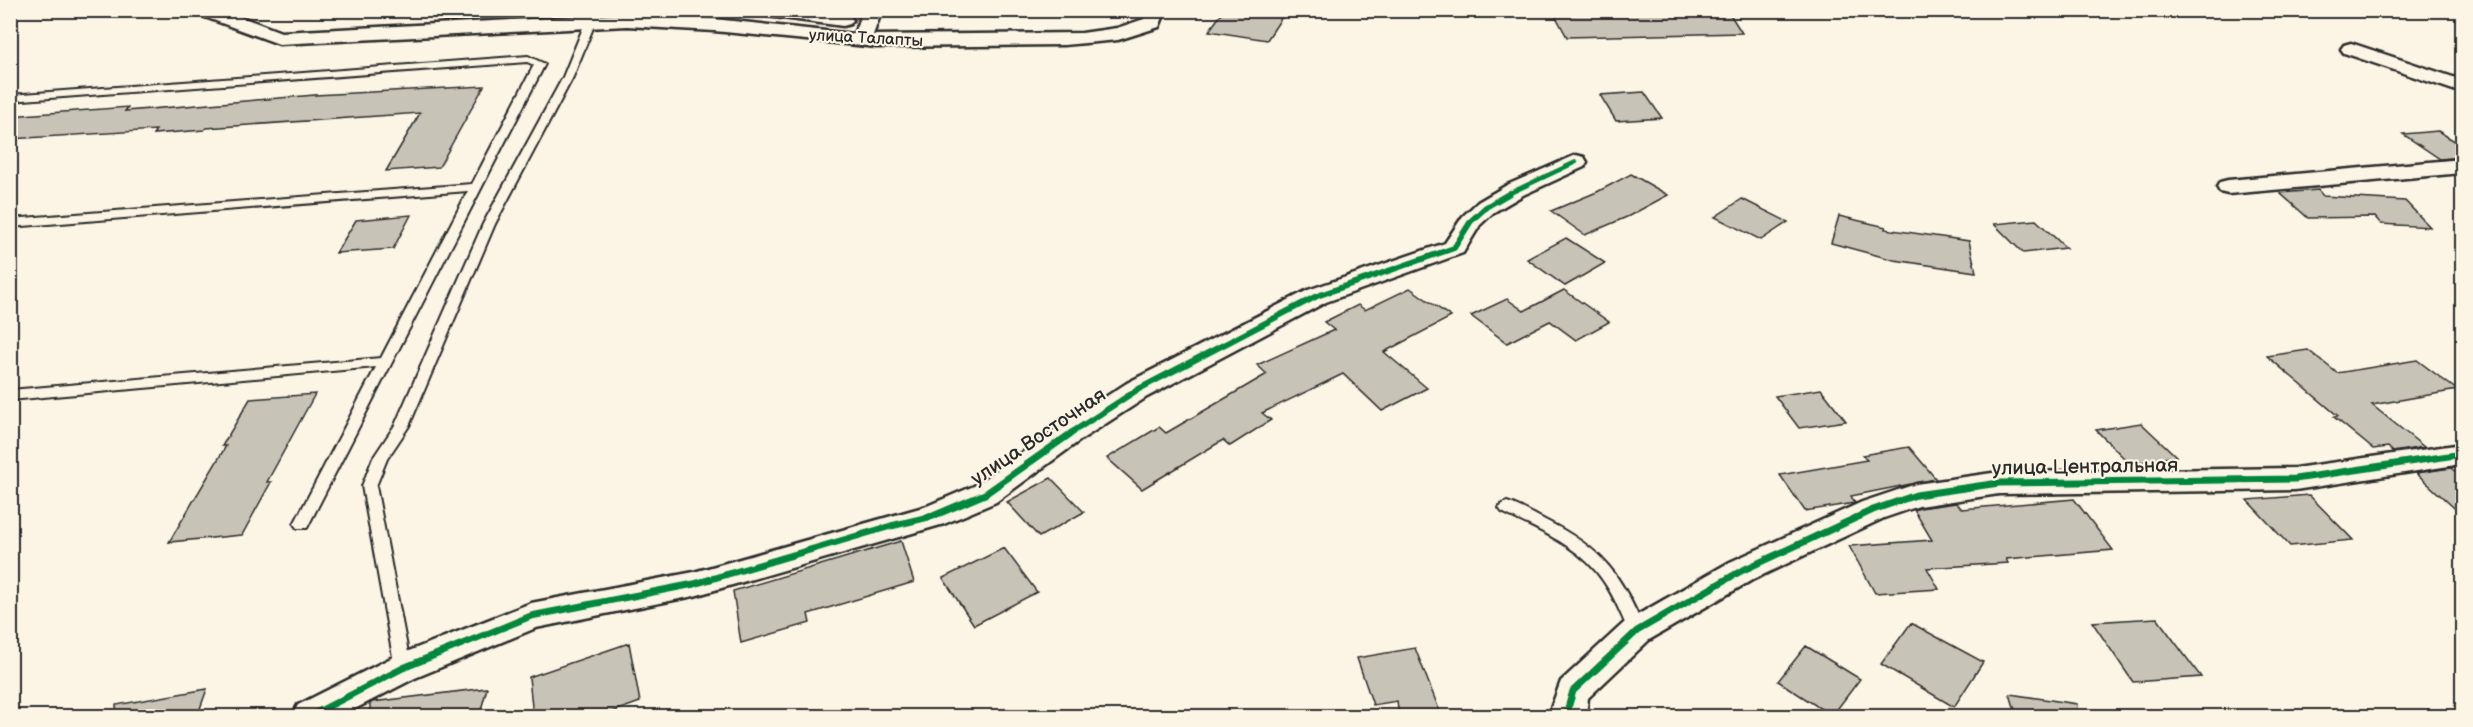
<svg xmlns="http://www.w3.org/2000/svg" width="2473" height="727" font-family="'Balsamiq Sans',sans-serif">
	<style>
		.building { fill: #c8c3b7; stroke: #2b2b2b; stroke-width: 1.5 }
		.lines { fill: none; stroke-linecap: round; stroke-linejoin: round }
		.lane-casing { stroke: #2b2b2b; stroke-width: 4 }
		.street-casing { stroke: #2b2b2b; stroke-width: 5 }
		.lane { fill: #fcf5e5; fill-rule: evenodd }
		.street { fill: #fcf5e5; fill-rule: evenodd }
		.cycleway-far2-casing { stroke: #fcf5e5; stroke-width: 8 }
		.cycleway-far1-casing { stroke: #fcf5e5; stroke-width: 10 }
		.cycleway-casing { stroke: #fcf5e5; stroke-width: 10 }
		.cycleway-far2 { stroke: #00873e; stroke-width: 4.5 }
		.cycleway-far1 { stroke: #00873e; stroke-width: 6 }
		.cycleway { stroke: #00873e; stroke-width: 7 }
		.labels { text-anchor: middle; stroke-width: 4.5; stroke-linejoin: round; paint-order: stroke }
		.far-street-label { font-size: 16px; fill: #2b2b2b; stroke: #fcf5e5 }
		.street-label { font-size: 20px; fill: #2b2b2b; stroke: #fcf5e5 }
	</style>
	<rect width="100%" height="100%" fill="#fcf5e5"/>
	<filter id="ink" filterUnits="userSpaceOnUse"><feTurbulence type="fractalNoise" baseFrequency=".0167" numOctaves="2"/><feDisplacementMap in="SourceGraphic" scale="12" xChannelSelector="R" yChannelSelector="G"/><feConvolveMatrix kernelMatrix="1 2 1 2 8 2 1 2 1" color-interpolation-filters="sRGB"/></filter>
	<g filter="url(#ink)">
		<!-- building -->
		<path class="building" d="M 1224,10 L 1235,10 L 1282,17 L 1267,40 L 1209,31 Z
			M 1622,11 L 1728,11 L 1742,33 L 1567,37 L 1555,15 L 1623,13 Z
			M 484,86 L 439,167 L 386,171 L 420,113 L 206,128 L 204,130 L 153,134 L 156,130 L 10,139 L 10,116 L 128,107 L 125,111 L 315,95 Z
			M 1644,92 L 1662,118 L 1616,121 L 1600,95 Z
			M 2438,131 L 2463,146 L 2463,157 L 2440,159 L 2403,134 Z
			M 1631,174 L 1668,195 L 1629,216 L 1585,235 L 1551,211 L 1597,192 Z
			M 2318,190 L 2323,196 L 2405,201 L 2430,227 L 2381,224 L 2375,217 L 2308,218 L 2280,193 Z
			M 1742,199 L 1788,222 L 1761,240 L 1715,217 Z
			M 411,215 L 393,249 L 336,253 L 356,220 Z
			M 1839,216 L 1886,227 L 1885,229 L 1969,241 L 1976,272 L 1894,260 L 1831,243 Z
			M 2036,220 L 2066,248 L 2023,253 L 1994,224 Z
			M 1566,238 L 1605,263 L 1565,286 L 1527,259 Z
			M 1410,288 L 1451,317 L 1384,352 L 1427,388 L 1382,411 L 1343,374 L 1262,413 L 1271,420 L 1230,446 L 1223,440 L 1142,489 L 1107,458 L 1159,427 L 1166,433 L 1267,374 L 1257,365 L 1334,330 L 1324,322 L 1358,305 L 1365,310 Z
			M 1564,290 L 1609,322 L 1576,340 L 1550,321 L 1507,343 L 1471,316 L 1507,299 L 1524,311 Z
			M 2308,350 L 2337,373 L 2417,360 L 2457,390 L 2372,405 L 2424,447 L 2393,452 L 2388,447 L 2373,449 L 2334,417 L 2338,416 L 2267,356 Z
			M 1821,389 L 1846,421 L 1799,428 L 1775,396 Z
			M 315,394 L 267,482 L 271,482 L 242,535 L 169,542 L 226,446 L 222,446 L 250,399 Z
			M 2141,423 L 2176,456 L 2130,464 L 2096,430 Z
			M 1909,447 L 1936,479 L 1851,496 L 1855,503 L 1805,511 L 1780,475 L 1867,460 L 1862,455 Z
			M 2451,468 L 2463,478 L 2463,516 L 2416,473 Z
			M 1051,478 L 1084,512 L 1039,537 L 1007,502 Z
			M 2309,495 L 2353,540 L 2290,546 L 2247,500 Z
			M 2074,499 L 2113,550 L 2006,559 L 2008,563 L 1927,568 L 1939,589 L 1875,593 L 1849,546 L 1932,540 L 1914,510 L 1920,508 L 1956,503 L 1962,509 Z
			M 901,541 L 914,582 L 808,614 L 810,623 L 741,643 L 733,591 Z
			M 1004,548 L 1037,592 L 974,625 L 943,578 Z
			M 2157,618 L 2201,677 L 2133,682 L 2092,622 Z
			M 1911,623 L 1983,662 L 1954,707 L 1881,664 Z
			M 629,643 L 640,702 L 598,717 L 533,717 L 529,677 Z
			M 1806,646 L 1860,679 L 1832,716 L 1778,681 Z
			M 1415,648 L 1442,717 L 1399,717 L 1397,701 L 1373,705 L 1357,658 Z
			M 487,688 L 479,717 L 370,717 L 370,704 L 372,702 Z
			M 207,689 L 197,717 L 117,717 L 116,705 Z
			M 2010,694 L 2077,704 L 2076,717 L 2017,717 Z"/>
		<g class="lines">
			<defs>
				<path id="lane" d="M 590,20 L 595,23 L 573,77 L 495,224 L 409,426 L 387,459 L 376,486 L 411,668 L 409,673 L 403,675 L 397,673 L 395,668 L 362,486 L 373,458 L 395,425 L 483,224 L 563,77 L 585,23 Z
					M 528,56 L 545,64 L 307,528 L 297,528 L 294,524 L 376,367 L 10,400 L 10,390 L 381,358 L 468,191 L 10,227 L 10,219 L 472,184 L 534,65 L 527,62 L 10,101 L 10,95 Z
					M 1507,502 C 1520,506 1533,514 1545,520 C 1603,549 1620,573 1645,631 L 1643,636 L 1637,638 L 1631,636 C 1622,618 1616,599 1604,582 C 1581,546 1538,530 1502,512 L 1499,508 L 1502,504 Z"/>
				<path id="street" d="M 201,10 L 223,10 L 281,32 L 627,14 L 714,19 L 854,34 L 863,10 L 882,10 L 873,35 L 1082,33 L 1117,28 L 1144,19 L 1147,10 L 1166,10 L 1159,27 L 1118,40 L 1064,45 L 877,47 L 714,31 L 627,26 L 279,44 L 202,16 Z
					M 758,10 L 814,10 L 850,16 L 853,20 L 850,24 L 843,26 L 767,16 L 760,14 Z
					M 2351,43 L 2462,80 L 2462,93 L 2344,53 L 2341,49 L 2344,45 Z
					M 1576,155 L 1584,157 L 1587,162 L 1584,167 L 1523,195 L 1494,212 L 1480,225 L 1463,253 L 1326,302 L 1147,397 L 1082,439 L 996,502 L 944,524 L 694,596 L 536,628 L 415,678 L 341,716 L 292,716 L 298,705 L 391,658 L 531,603 L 694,572 L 927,506 L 974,486 L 1062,425 L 1127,383 L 1308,290 L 1445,243 L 1463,216 L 1478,202 L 1507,185 Z
					M 2462,159 L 2462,173 L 2228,194 L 2220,192 L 2217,187 L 2220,182 L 2228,180 Z
					M 2462,444 L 2462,464 L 2295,490 L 1999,494 L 1919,506 L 1884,518 L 1752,580 L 1649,640 L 1588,698 L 1586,716 L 1551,716 L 1551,708 L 1561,681 L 1625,622 L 1730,562 L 1862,502 L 1916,484 L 1999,472 L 2295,468 Z"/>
			</defs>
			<!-- lane casing -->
			<use href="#lane" class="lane-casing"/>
			<!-- street casing -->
			<use href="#street" class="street-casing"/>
			<!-- lane -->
			<use href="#lane" class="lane"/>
			<!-- street -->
			<use href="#street" class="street"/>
			<defs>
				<path id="cycleway-far2" d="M 1508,194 L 1576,162"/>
				<path id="cycleway-far1" d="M 1071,433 L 1137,390 L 1317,296 L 1454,248 L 1471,221 L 1486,207 L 1510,193"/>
				<path id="cycleway" d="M 310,716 L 403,668 L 531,616 L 694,584 L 891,526 L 933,516 L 985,494 L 1073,432
					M 1569,716 L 1568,708 L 1573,691 L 1637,631 L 1741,571 L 1873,510 L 1916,495 L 1999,483 L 2295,479 L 2462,454"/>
			</defs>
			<!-- cycleway-far2 casing -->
			<use href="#cycleway-far2" class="cycleway-far2-casing"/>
			<!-- cycleway-far1 casing -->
			<use href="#cycleway-far1" class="cycleway-far1-casing"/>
			<!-- cycleway casing -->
			<use href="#cycleway" class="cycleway-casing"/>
			<!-- cycleway-far2 -->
			<use href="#cycleway-far2" class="cycleway-far2"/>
			<!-- cycleway-far1 -->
			<use href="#cycleway-far1" class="cycleway-far1"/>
			<!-- cycleway -->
			<use href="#cycleway" class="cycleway"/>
		</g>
	</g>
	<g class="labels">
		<!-- far-street labels -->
		<g class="far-street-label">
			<text transform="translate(866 37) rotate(3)" y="6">улица Талапты</text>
		</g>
		<!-- street labels -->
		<g class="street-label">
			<text transform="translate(1038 436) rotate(-34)" y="7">улица Восточная</text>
			<text transform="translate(2085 466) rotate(-1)" y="7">улица Центральная</text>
		</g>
	</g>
	<!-- margin -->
	<rect width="2473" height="727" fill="none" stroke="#fcf5e5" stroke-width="36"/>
	<rect x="18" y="18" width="2437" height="691" fill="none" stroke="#2b2b2b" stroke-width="2" filter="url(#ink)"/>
</svg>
